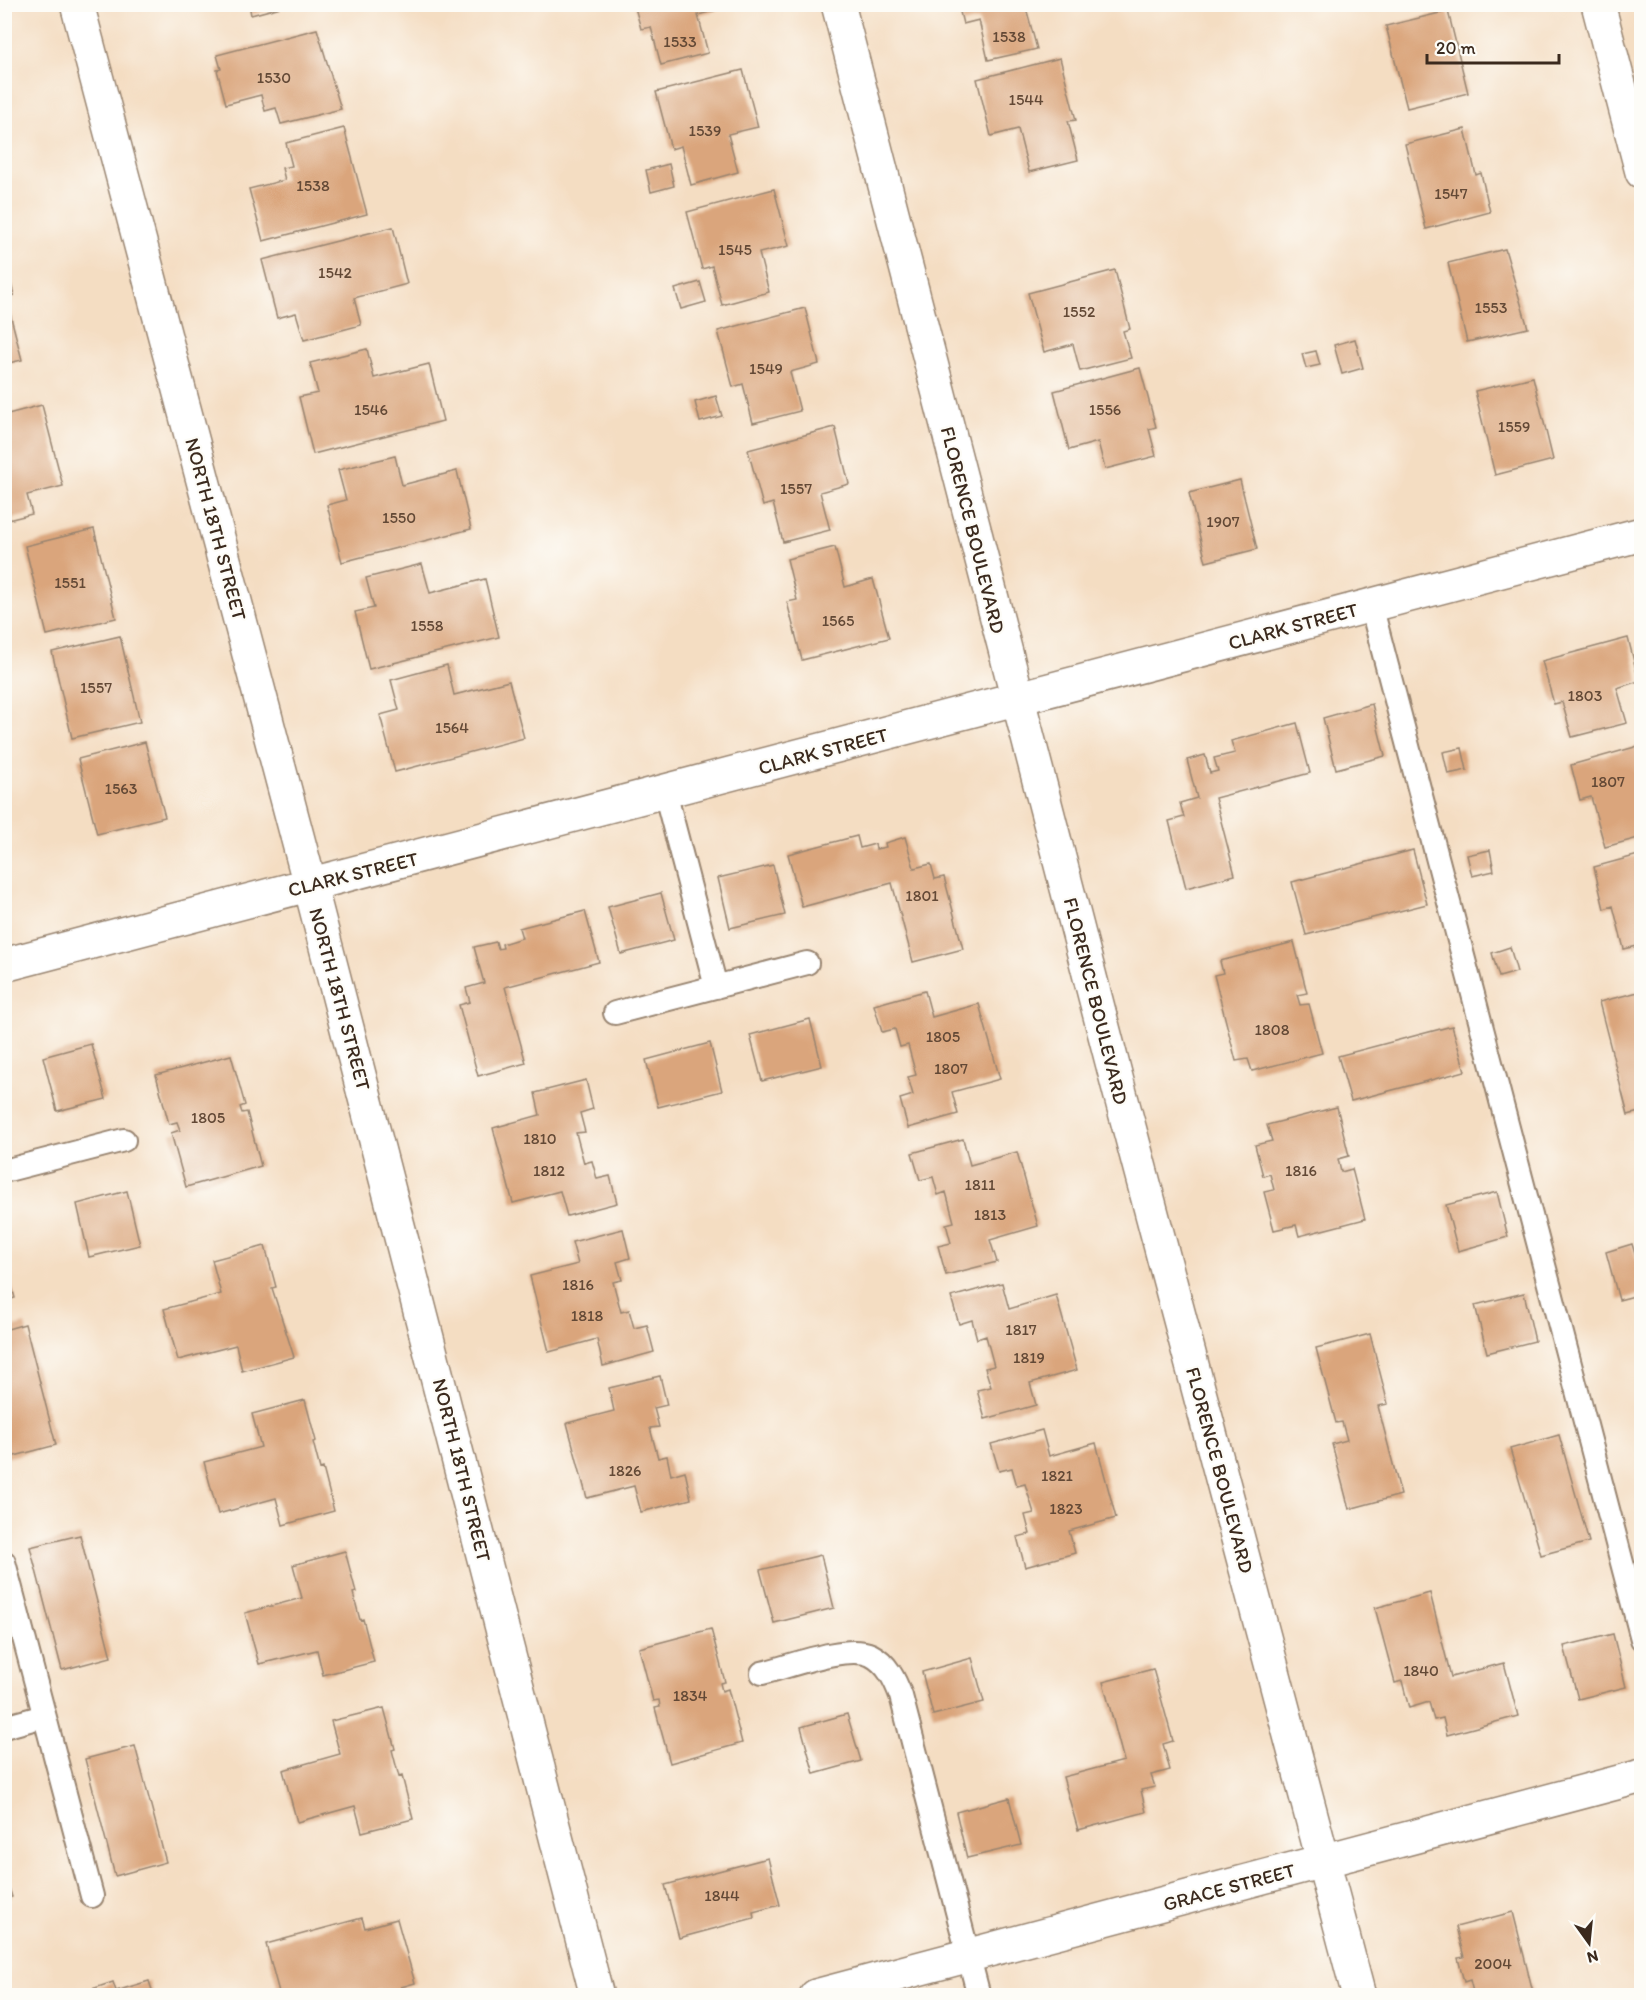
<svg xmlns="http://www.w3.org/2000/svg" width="1646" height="2000" font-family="Itim,sans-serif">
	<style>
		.building { fill: #daa57c }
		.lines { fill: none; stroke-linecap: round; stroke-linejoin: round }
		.service-casing { stroke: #988470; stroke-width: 26 }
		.minor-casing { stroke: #988470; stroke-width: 36 }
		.tertiary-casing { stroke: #988470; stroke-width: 36 }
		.service { stroke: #fff; stroke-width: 22 }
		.minor { stroke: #fff; stroke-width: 33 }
		.tertiary { stroke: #fff; stroke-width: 33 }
		.labels { text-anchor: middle; stroke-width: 4.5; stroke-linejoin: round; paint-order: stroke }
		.number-label { font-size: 16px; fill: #634936 }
		.street-label { font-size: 20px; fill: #3b2a1e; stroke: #fdfcf7 }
	</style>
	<rect width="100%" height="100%" fill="#fdfcf7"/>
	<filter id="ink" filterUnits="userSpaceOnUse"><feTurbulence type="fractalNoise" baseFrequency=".0167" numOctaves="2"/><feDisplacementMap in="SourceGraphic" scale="12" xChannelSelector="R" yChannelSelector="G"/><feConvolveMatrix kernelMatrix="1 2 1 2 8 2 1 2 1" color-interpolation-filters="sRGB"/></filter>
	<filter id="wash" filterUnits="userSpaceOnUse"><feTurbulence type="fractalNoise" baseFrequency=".008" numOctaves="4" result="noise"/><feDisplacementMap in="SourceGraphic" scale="24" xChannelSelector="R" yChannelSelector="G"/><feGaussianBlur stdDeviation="1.35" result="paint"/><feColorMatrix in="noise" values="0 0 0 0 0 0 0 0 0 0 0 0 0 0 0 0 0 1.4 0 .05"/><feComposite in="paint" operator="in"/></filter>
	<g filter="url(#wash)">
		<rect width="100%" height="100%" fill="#f4ddc2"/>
		<g id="blocks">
			<!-- building -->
			<path class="building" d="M 249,4 L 287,4 L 288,5 L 251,15 Z
				M 634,4 L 727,4 L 728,7 L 698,15 L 708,53 L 661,65 L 651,27 L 641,29 Z
				M 958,4 L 1025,4 L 1037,49 L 988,60 L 979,20 L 963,24 Z
				M 1448,11 L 1468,93 L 1407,108 L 1386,26 Z
				M 317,29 L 341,109 L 281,124 L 276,108 L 265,111 L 261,95 L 226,104 L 217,70 L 221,69 L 217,55 Z
				M 1060,58 L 1076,120 L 1068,121 L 1078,160 L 1029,172 L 1018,129 L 991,136 L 977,79 Z
				M 743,70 L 758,127 L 728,134 L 738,172 L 691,185 L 681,146 L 671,149 L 656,92 Z
				M 344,128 L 367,214 L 263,241 L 249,189 L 285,180 L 282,168 L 292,166 L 286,143 Z
				M 1465,129 L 1476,175 L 1481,173 L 1490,212 L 1426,229 L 1405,144 Z
				M 669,164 L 674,186 L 651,192 L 646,170 Z
				M 774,189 L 789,246 L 759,253 L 769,292 L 722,305 L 712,266 L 702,269 L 687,212 Z
				M 393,227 L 407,284 L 354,298 L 361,325 L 304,340 L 296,313 L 277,318 L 262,260 Z
				M 1505,249 L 1528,328 L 1467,342 L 1448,263 Z
				M 5,261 L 14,295 L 6,298 L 22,360 L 4,364 Z
				M 1115,270 L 1130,329 L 1123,331 L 1131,358 L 1080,371 L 1073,344 L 1044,352 L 1028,293 Z
				M 700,282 L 706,302 L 681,309 L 675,289 Z
				M 805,308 L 819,364 L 790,372 L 800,411 L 753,423 L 743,384 L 733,387 L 718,331 Z
				M 1355,339 L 1363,368 L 1342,374 L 1334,345 Z
				M 367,349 L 374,378 L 429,364 L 443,421 L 313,454 L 299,397 L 318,393 L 310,363 Z
				M 1316,351 L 1320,365 L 1306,368 L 1302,354 Z
				M 1140,368 L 1156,427 L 1149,429 L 1156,456 L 1105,469 L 1098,442 L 1069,450 L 1054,391 Z
				M 1533,377 L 1553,460 L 1495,475 L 1475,391 Z
				M 716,396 L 722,416 L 700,422 L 695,402 Z
				M 42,405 L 63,486 L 27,495 L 32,514 L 4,521 L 4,415 Z
				M 835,427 L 849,484 L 820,492 L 830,530 L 783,542 L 773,503 L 763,506 L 748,450 Z
				M 395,456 L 402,485 L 457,471 L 471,529 L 342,562 L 327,505 L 346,500 L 338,470 Z
				M 1240,480 L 1257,549 L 1206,562 L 1189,493 Z
				M 94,529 L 116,618 L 47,635 L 25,546 Z
				M 835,547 L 845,587 L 873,579 L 889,638 L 802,660 L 787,602 L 797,600 L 787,559 Z
				M 422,564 L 430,593 L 485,579 L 499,637 L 369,669 L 355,612 L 374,608 L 366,578 Z
				M 120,636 L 140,722 L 72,738 L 52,652 Z
				M 1628,638 L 1639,681 L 1617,688 L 1627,723 L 1572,737 L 1562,702 L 1554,704 L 1542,661 Z
				M 447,665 L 454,695 L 509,681 L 524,738 L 395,772 L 380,715 L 399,710 L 391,680 Z
				M 1372,704 L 1385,756 L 1336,769 L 1323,718 Z
				M 1297,723 L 1310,773 L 1215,798 L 1235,875 L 1186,888 L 1169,821 L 1184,817 L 1180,803 L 1197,798 L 1187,760 L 1205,755 L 1210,773 L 1218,771 L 1214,758 L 1235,753 L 1231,741 Z
				M 145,742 L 165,817 L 97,834 L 78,759 Z
				M 1642,745 L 1642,837 L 1605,847 L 1591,797 L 1580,800 L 1571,765 Z
				M 1462,748 L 1467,770 L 1448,774 L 1443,752 Z
				M 857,836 L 860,848 L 875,844 L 876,849 L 886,847 L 885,843 L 905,837 L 914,868 L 931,864 L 935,879 L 944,877 L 963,949 L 913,962 L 892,883 L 802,907 L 788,854 Z
				M 1413,850 L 1427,904 L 1306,935 L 1292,882 Z
				M 1490,850 L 1494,871 L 1472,876 L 1467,855 Z
				M 1642,854 L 1642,945 L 1624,949 L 1613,906 L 1604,909 L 1594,867 Z
				M 773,865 L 785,915 L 730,928 L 718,878 Z
				M 661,893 L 674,940 L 621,954 L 608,907 Z
				M 585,911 L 599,962 L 505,987 L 526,1063 L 478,1076 L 459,1005 L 470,1002 L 466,988 L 484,983 L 474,947 L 496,942 L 498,949 L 503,948 L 502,944 L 522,938 L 519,928 Z
				M 1294,942 L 1307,993 L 1297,995 L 1300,1005 L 1309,1004 L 1322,1053 L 1252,1071 L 1248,1059 L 1236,1061 L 1214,975 L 1223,973 L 1220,961 Z
				M 1510,947 L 1517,972 L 1499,977 L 1492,953 Z
				M 925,991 L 932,1017 L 979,1004 L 1000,1079 L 952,1092 L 958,1114 L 908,1128 L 900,1099 L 913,1095 L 908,1077 L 916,1075 L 908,1045 L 900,1047 L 895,1029 L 882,1032 L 874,1005 Z
				M 1642,991 L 1642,1119 L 1641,1119 L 1639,1112 L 1628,1115 L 1599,1002 Z
				M 810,1019 L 822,1066 L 762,1081 L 750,1035 Z
				M 1452,1026 L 1465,1071 L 1351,1101 L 1338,1056 Z
				M 710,1043 L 722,1091 L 658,1107 L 646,1060 Z
				M 91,1044 L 106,1099 L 57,1111 L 43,1057 Z
				M 231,1055 L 245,1105 L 240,1107 L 242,1113 L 247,1112 L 261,1166 L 186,1187 L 171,1133 L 180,1130 L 177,1122 L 169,1124 L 156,1075 Z
				M 586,1080 L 593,1109 L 580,1113 L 585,1132 L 576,1133 L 584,1163 L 592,1161 L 597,1179 L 610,1176 L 617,1203 L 567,1216 L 560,1191 L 513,1203 L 493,1128 L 540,1115 L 535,1093 Z
				M 1337,1107 L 1349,1156 L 1338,1159 L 1341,1172 L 1352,1169 L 1365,1219 L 1299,1236 L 1296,1225 L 1274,1230 L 1264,1192 L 1274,1190 L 1270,1174 L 1263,1176 L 1255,1145 L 1272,1141 L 1267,1125 Z
				M 963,1139 L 970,1165 L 1017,1152 L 1038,1226 L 990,1240 L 997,1262 L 946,1275 L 938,1246 L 951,1243 L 946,1224 L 954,1222 L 946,1192 L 938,1195 L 933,1177 L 920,1180 L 912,1153 Z
				M 127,1191 L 140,1245 L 89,1257 L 77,1204 Z
				M 1497,1192 L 1508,1237 L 1458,1251 L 1446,1205 Z
				M 623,1229 L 630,1258 L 617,1262 L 622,1280 L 613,1282 L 621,1312 L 629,1310 L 634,1328 L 647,1325 L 654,1352 L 603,1366 L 597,1339 L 549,1352 L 530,1276 L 578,1264 L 572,1242 Z
				M 1632,1244 L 1642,1277 L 1642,1294 L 1619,1300 L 1606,1252 Z
				M 265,1246 L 276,1287 L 272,1288 L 294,1357 L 242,1371 L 236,1345 L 178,1360 L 164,1309 L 221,1294 L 212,1260 Z
				M 5,1261 L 15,1298 L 4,1301 L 4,1262 Z
				M 1002,1283 L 1009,1309 L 1056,1295 L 1077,1370 L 1030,1383 L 1036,1405 L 985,1419 L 977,1390 L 991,1387 L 985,1368 L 994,1366 L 986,1336 L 977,1339 L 972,1320 L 959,1324 L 951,1297 Z
				M 1524,1293 L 1535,1341 L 1487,1353 L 1475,1305 Z
				M 25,1324 L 56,1445 L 7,1458 L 4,1449 L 4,1330 Z
				M 1370,1334 L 1388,1404 L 1378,1406 L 1401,1495 L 1349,1509 L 1332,1444 L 1347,1440 L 1342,1422 L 1336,1423 L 1316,1348 Z
				M 660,1376 L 667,1405 L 654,1408 L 659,1427 L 650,1428 L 658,1458 L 667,1456 L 671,1475 L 685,1471 L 691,1499 L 641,1512 L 634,1486 L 587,1498 L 567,1423 L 614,1411 L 609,1388 Z
				M 305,1400 L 316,1441 L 313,1442 L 320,1469 L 323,1468 L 334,1511 L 283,1525 L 276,1498 L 218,1514 L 204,1462 L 261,1447 L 252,1414 Z
				M 1042,1430 L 1049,1456 L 1096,1443 L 1116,1518 L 1069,1531 L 1075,1553 L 1025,1567 L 1017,1537 L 1030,1534 L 1025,1515 L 1034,1513 L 1025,1484 L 1017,1486 L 1012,1468 L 999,1471 L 991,1444 Z
				M 1559,1435 L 1589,1542 L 1541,1555 L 1510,1449 Z
				M 80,1535 L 111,1657 L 62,1670 L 30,1547 Z
				M 345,1551 L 356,1592 L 353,1593 L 360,1620 L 363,1619 L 374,1662 L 323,1675 L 317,1650 L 259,1664 L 245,1613 L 302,1598 L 293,1565 Z
				M 821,1555 L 834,1608 L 774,1623 L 760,1570 Z
				M 1430,1593 L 1451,1677 L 1504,1663 L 1518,1716 L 1447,1735 L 1443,1718 L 1434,1720 L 1429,1702 L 1409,1708 L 1402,1681 L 1395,1683 L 1375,1608 Z
				M 711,1629 L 725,1682 L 720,1683 L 722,1691 L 728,1689 L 742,1743 L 670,1763 L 655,1708 L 660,1707 L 659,1700 L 653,1701 L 639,1648 Z
				M 1613,1634 L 1626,1687 L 1578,1699 L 1564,1646 Z
				M 972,1658 L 984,1702 L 933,1715 L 922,1672 Z
				M 1153,1669 L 1173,1741 L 1163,1744 L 1170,1770 L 1151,1775 L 1155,1787 L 1141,1790 L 1146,1812 L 1078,1830 L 1063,1777 L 1124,1761 L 1103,1682 Z
				M 384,1708 L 395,1749 L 392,1750 L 399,1777 L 402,1776 L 413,1819 L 362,1832 L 355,1806 L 297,1822 L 283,1770 L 340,1754 L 331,1721 Z
				M 847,1714 L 861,1761 L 814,1774 L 801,1727 Z
				M 135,1746 L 166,1862 L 115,1876 L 85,1759 Z
				M 1009,1798 L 1021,1845 L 967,1858 L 956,1812 Z
				M 768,1858 L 780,1905 L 753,1912 L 754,1918 L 679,1938 L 665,1885 Z
				M 4,1872 L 12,1897 L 4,1899 Z
				M 1513,1912 L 1534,1996 L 1474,1996 L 1470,1980 L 1464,1982 L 1458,1958 L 1464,1957 L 1456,1927 Z
				M 362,1918 L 365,1928 L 397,1919 L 415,1983 L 401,1987 L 404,1996 L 382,1996 L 380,1989 L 360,1996 L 280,1996 L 266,1944 Z
				M 149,1981 L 154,1996 L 71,1996 L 113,1982 L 116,1991 Z"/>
		</g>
	</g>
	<g filter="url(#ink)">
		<use href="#blocks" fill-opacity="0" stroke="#988470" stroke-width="1.5"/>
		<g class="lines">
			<defs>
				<path id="service" d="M 1371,605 L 1642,1639
					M 665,792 L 716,987
					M 615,1013 L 807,963
					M 4,1171 L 124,1140
					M 4,1562 L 92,1896
					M 762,1673 C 788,1667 846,1644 871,1655 C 887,1663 895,1680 901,1696 L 979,1996
					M 4,1727 L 44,1716"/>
				<path id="minor" d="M 77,4 L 310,885 L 597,1996
					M 4,965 L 1642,534
					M 816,1996 L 1642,1776"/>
				<path id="tertiary" d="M 838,4 L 1120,1093 L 1359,1996
					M 1598,4 L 1642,172"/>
			</defs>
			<!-- service casing -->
			<use href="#service" class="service-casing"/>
			<!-- minor casing -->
			<use href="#minor" class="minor-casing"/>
			<!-- tertiary casing -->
			<use href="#tertiary" class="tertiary-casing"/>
			<!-- service -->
			<use href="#service" class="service"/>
			<!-- minor -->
			<use href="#minor" class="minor"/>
			<!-- tertiary -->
			<use href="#tertiary" class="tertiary"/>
		</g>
	</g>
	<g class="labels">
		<!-- number labels -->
		<g class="number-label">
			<text x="1009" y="42">1538</text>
			<text x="680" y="47">1533</text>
			<text x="274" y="83">1530</text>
			<text x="1026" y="105">1544</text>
			<text x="705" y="136">1539</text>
			<text x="313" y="191">1538</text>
			<text x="1451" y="199">1547</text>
			<text x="735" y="255">1545</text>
			<text x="335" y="278">1542</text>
			<text x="1491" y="313">1553</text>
			<text x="1079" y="317">1552</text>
			<text x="766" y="374">1549</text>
			<text x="371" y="415">1546</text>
			<text x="1105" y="415">1556</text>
			<text x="1514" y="432">1559</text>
			<text x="796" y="494">1557</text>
			<text x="399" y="523">1550</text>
			<text x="1223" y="527">1907</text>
			<text x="70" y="588">1551</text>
			<text x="838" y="626">1565</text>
			<text x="427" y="631">1558</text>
			<text x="96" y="693">1557</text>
			<text x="1585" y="701">1803</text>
			<text x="452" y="733">1564</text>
			<text x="1608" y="787">1807</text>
			<text x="121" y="794">1563</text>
			<text x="922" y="901">1801</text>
			<text x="1272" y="1035">1808</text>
			<text x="943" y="1042">1805</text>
			<text x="951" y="1074">1807</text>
			<text x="208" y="1123">1805</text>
			<text x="540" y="1144">1810</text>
			<text x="549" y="1176">1812</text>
			<text x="1301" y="1176">1816</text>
			<text x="980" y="1190">1811</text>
			<text x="990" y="1220">1813</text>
			<text x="578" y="1290">1816</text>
			<text x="587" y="1321">1818</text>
			<text x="1021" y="1335">1817</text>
			<text x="1029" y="1363">1819</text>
			<text x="625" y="1476">1826</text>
			<text x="1057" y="1481">1821</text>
			<text x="1066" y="1514">1823</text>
			<text x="1421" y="1676">1840</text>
			<text x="690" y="1701">1834</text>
			<text x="722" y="1901">1844</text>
			<text x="1493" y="1969">2004</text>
		</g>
		<!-- street labels -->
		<g class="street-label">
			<text transform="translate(216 529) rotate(75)" y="7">NORTH 18TH STREET</text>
			<text transform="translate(973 530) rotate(76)" y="7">FLORENCE BOULEVARD</text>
			<text transform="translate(1293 626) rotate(-15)" y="7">CLARK STREET</text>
			<text transform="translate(823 751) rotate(-15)" y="7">CLARK STREET</text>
			<text transform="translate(353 874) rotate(-14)" y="7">CLARK STREET</text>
			<text transform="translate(340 999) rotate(75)" y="7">NORTH 18TH STREET</text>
			<text transform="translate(1096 1001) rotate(76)" y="7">FLORENCE BOULEVARD</text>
			<text transform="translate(462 1470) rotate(76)" y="7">NORTH 18TH STREET</text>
			<text transform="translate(1220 1470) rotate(75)" y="7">FLORENCE BOULEVARD</text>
			<text transform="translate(1229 1887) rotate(-15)" y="7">GRACE STREET</text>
		</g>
	</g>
	<!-- margin -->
	<rect width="1646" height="2000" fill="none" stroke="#fdfcf7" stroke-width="24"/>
	<!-- north arrow -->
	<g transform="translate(1589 1943) rotate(165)" stroke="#fdfcf7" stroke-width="4.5" paint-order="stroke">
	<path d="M0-4.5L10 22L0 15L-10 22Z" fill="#3b2a1e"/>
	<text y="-9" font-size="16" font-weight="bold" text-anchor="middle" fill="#3b2a1e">N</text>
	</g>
	<!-- scale -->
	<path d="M1427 54v9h132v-9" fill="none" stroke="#3b2a1e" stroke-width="3"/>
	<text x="1436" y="54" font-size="18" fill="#3b2a1e" stroke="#fdfcf7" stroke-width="4.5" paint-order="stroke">20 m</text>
</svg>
